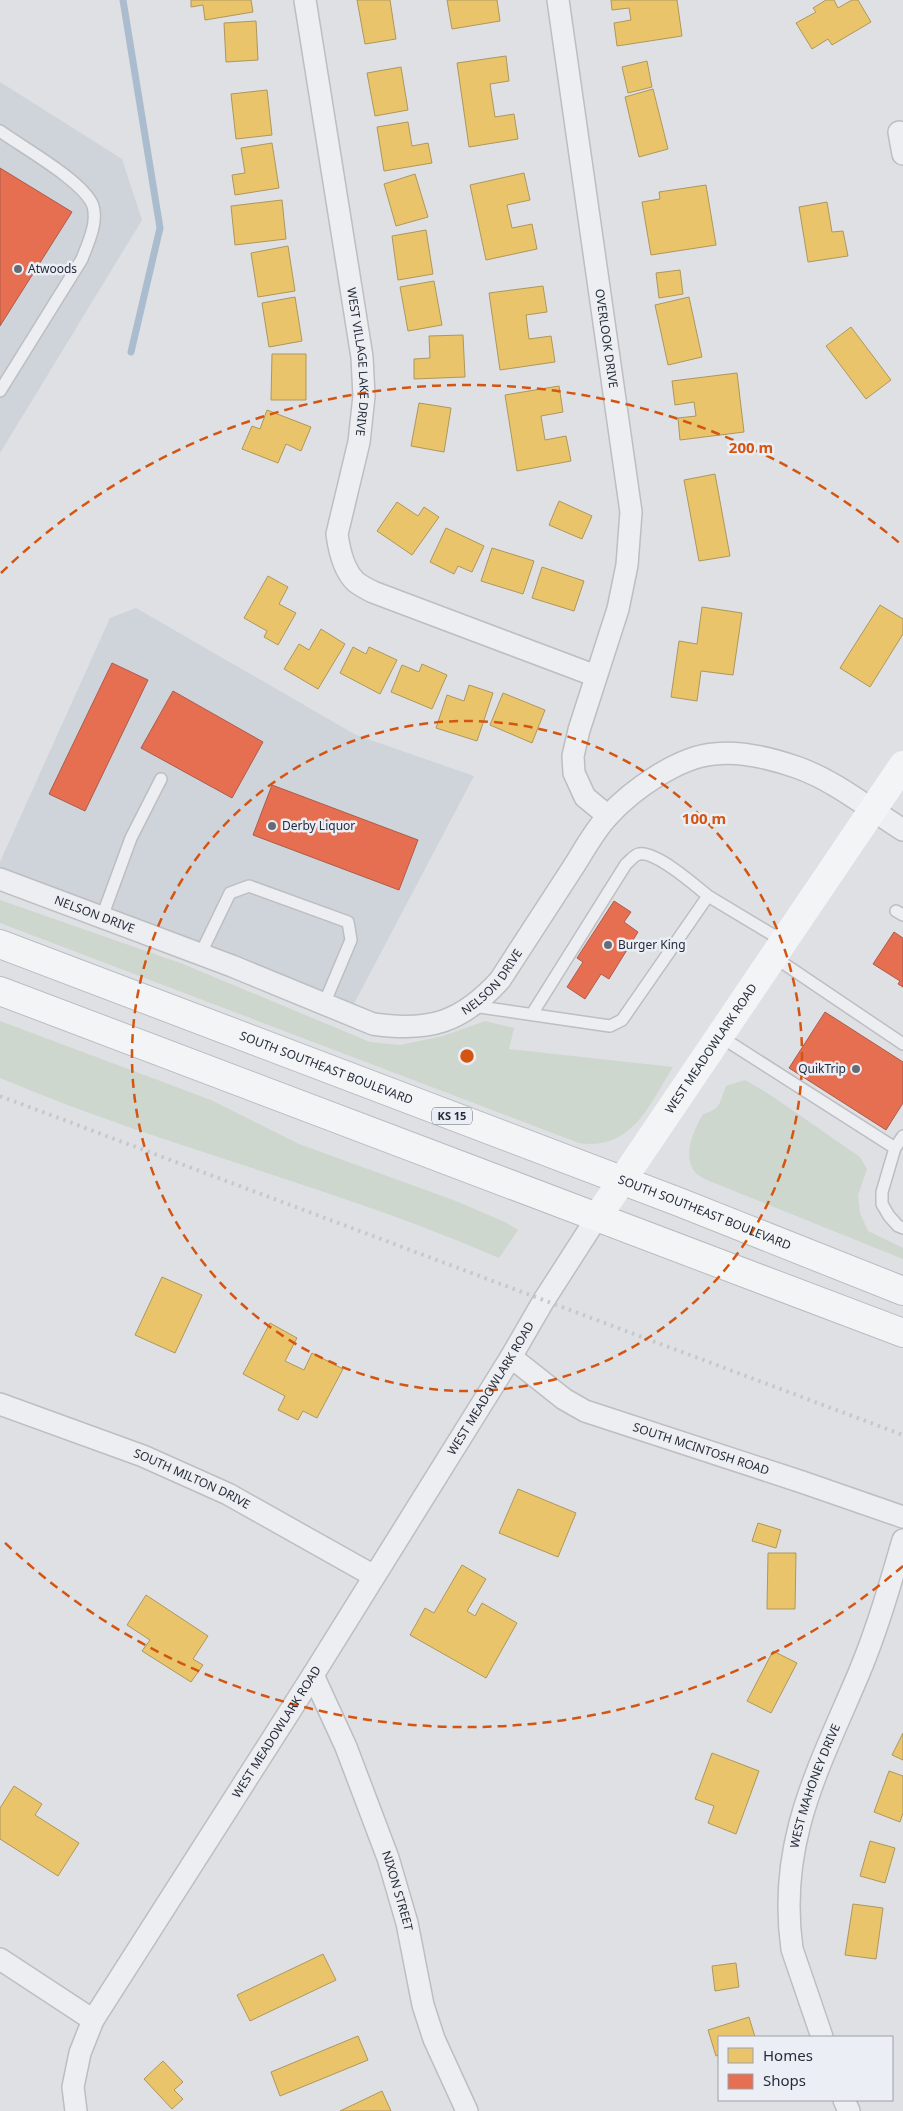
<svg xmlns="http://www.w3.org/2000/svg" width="903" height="2111" font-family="'Noto Sans',sans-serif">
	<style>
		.built { fill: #cfd3da }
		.green { fill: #ced7ce }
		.homes { fill: #e9c46a; stroke: #ae975c }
		.shops { fill: #e76f51; stroke: #ad5b4b }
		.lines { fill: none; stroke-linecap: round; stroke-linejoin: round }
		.stream { stroke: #abbccf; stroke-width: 7 }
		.lane-casing { stroke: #bcbec1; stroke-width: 14 }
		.street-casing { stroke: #bcbec1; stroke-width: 24 }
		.primary-casing { stroke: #babdc1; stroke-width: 30 }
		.lane { stroke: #edeef1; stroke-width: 11 }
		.street { stroke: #edeef1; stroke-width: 21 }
		.secondary { stroke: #f2f4f5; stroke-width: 28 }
		.primary { stroke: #f2f4f5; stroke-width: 28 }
		.rail { stroke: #c7c8cc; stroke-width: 4; stroke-dasharray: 2.5 5; stroke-linecap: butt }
		.ring { fill: none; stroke: #d45511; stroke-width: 2.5; stroke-dasharray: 9 6 }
		.poi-dot { fill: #666c76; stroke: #ebeef4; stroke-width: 2 }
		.labels { text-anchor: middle; stroke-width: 5; stroke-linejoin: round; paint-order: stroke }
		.shield { fill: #ebeef4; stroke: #606773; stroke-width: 1 }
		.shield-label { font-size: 11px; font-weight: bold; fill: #252d3c }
		.poi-label { font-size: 12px; fill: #252d3c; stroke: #ebeef4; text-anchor: start }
		.street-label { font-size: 12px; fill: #252d3c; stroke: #ebeef4 }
		.centre { fill: #d45511; stroke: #ebeef4; stroke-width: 2.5 }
		.ring-label { font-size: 15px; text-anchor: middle; font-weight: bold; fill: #d45511; stroke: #ebeef4; stroke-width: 5; stroke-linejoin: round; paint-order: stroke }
	</style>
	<rect width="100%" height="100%" fill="#dee0e3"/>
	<!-- built -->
	<path class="built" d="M 0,82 L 122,159 L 142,220 L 0,453 Z
		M 136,608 L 356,735 L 474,776 L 348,1015 L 0,879 L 0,862 L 110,618 Z"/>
	<!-- green -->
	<path class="green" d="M 0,900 L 183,964 L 370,1042 L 400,1045 L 443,1036 L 485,1021 L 514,1028 L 509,1049 L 673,1067 C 650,1104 632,1151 579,1143 L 0,923 Z
		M 0,1021 L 211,1100 L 299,1144 L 456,1201 L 507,1223 L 518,1230 L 499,1258 C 367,1200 227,1163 92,1114 C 61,1103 30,1090 0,1078 Z
		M 745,1080 L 769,1094 L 860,1157 L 867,1169 L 858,1195 L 860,1213 L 868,1231 L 903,1248 L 903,1259 L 724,1187 C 716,1183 703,1180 696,1173 C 681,1156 694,1130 703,1114 C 722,1109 719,1102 726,1086 Z"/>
	<!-- homes -->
	<path class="homes" d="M 191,0 L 251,0 L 253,12 L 205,20 L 203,5 L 191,7 Z
		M 357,0 L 390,0 L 396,39 L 365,44 Z
		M 447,0 L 497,0 L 500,21 L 452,29 Z
		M 611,0 L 677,0 L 682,36 L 617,46 L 614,23 L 631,20 L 629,8 L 612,10 Z
		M 826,0 L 834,0 L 838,8 L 852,0 L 858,0 L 871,22 L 832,45 L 828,39 L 812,49 L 796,23 L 816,12 L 813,8 Z
		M 256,21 L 258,60 L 226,62 L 224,23 Z
		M 506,56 L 509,81 L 490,84 L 495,117 L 514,114 L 518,139 L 469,147 L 457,63 Z
		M 647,61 L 652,87 L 628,93 L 622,67 Z
		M 401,67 L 408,110 L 375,116 L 367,73 Z
		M 653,89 L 668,149 L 639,157 L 625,97 Z
		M 267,90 L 272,135 L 236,139 L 231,94 Z
		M 408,122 L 412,146 L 428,143 L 432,163 L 384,171 L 377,127 Z
		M 272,143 L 279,188 L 235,195 L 232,175 L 245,173 L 241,148 Z
		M 524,173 L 530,200 L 507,205 L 512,228 L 532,224 L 537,249 L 486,260 L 470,185 Z
		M 415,174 L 428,217 L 396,226 L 384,184 Z
		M 706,185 L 716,245 L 651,255 L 642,202 L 660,199 L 659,192 Z
		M 282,200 L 286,239 L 235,245 L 231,206 Z
		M 827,202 L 832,232 L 843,231 L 848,256 L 808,262 L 799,207 Z
		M 426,230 L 433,274 L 398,280 L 392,236 Z
		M 288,246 L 295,291 L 258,297 L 251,253 Z
		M 680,270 L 683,294 L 659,298 L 656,273 Z
		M 434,281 L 442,325 L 408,331 L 400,287 Z
		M 543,286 L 547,312 L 526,315 L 529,339 L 551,336 L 555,362 L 500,370 L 489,293 Z
		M 295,297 L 302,341 L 269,347 L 262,303 Z
		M 689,297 L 702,357 L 668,365 L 655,305 Z
		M 851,327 L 891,380 L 866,399 L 826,346 Z
		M 463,335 L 465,377 L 414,379 L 414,359 L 430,358 L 429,336 Z
		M 272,354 L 306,354 L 306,400 L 271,400 Z
		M 737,373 L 744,432 L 680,440 L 678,418 L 696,416 L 694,402 L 675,405 L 672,381 Z
		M 559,386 L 563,412 L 541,416 L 545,440 L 566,436 L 571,461 L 517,471 L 505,395 Z
		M 419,403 L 451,408 L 444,452 L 411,446 Z
		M 267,410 L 311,427 L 301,451 L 286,444 L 278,463 L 242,449 L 252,426 L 260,429 Z
		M 715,474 L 730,556 L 699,561 L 684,480 Z
		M 559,501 L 592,516 L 582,539 L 549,525 Z
		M 397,502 L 418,516 L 424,507 L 439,517 L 412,555 L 377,531 Z
		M 446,528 L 484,546 L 472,572 L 458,566 L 454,574 L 430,562 Z
		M 492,548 L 534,561 L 523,594 L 481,581 Z
		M 542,567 L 584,581 L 574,611 L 532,598 Z
		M 268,576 L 288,587 L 279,604 L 296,613 L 278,645 L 264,637 L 267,631 L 244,618 Z
		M 880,605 L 903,619 L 903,634 L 870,687 L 840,668 Z
		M 702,607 L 742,613 L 733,675 L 701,671 L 697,701 L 671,697 L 679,641 L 697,644 Z
		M 321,629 L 345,644 L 318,689 L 284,669 L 299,644 L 309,650 Z
		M 353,647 L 366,654 L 369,647 L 397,660 L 380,694 L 340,673 Z
		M 422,664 L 447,675 L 432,709 L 391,692 L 402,665 L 419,672 Z
		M 469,685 L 493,693 L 477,741 L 436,728 L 447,695 L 464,701 Z
		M 503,693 L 545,710 L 532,743 L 490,725 Z
		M 162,1277 L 202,1295 L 175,1353 L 135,1335 Z
		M 270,1323 L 297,1338 L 285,1361 L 304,1370 L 312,1353 L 343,1369 L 317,1418 L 303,1411 L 298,1420 L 278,1410 L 285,1396 L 243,1374 Z
		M 518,1489 L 576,1513 L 558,1557 L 499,1533 Z
		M 758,1523 L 781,1530 L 776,1548 L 752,1541 Z
		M 768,1553 L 796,1553 L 795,1609 L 767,1609 Z
		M 462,1565 L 486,1579 L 467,1611 L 475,1616 L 482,1603 L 517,1623 L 486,1678 L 410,1635 L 425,1608 L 434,1613 Z
		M 146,1595 L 208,1636 L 193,1659 L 203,1665 L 191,1682 L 142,1651 L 150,1640 L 127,1625 Z
		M 773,1651 L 797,1663 L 771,1713 L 747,1701 Z
		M 903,1733 L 903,1760 L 892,1755 Z
		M 712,1753 L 759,1771 L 736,1834 L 708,1823 L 714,1806 L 695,1799 Z
		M 889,1771 L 903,1776 L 903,1813 L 900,1822 L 874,1812 Z
		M 14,1786 L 42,1804 L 35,1815 L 79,1843 L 58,1876 L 0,1839 L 0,1808 Z
		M 870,1841 L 895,1848 L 885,1883 L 860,1876 Z
		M 853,1904 L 883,1908 L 876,1959 L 845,1955 Z
		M 323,1954 L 336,1980 L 250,2021 L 237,1995 Z
		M 736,1963 L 739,1987 L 715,1991 L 712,1966 Z
		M 749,2017 L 755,2037 L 719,2037 L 719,2055 L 716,2056 L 708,2030 Z
		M 358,2036 L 368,2060 L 280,2096 L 271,2072 Z
		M 163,2061 L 183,2082 L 174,2090 L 183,2099 L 172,2109 L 144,2079 Z
		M 382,2091 L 391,2111 L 340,2111 Z"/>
	<!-- shops -->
	<path class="shops" d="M 0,168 L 72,212 L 0,326 Z
		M 112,663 L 148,680 L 85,811 L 49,794 Z
		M 173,691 L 263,742 L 232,798 L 141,748 Z
		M 272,785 L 418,840 L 399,890 L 253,835 Z
		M 614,901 L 631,912 L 624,922 L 638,932 L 609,979 L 601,974 L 585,999 L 567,987 L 583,962 L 577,958 Z
		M 894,932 L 903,938 L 903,987 L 898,984 L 900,981 L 873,964 Z
		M 825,1012 L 903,1062 L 903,1103 L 886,1130 L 789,1068 Z"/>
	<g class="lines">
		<!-- stream -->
		<path class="stream" d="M 123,0 L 160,228 L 131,352"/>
		<defs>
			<path id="lane" d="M 0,131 C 22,147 85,182 93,206 C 98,223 88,243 82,259 L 0,391
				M 896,911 L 903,915
				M 102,917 L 131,838 L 161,779
				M 200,955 L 230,893 L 249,886 L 348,922 L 351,940 L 324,1004
				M 774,957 L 903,1044
				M 473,1006 L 610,1026 L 622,1020 L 708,896 L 783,941
				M 532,1014 L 626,864 C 630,861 634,855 639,854 C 656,851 695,885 708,896
				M 721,1037 L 895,1148 L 903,1136
				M 895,1148 L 882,1192 L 882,1204 L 889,1216 L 898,1226 L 903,1228"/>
			<g id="street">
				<path id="s1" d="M 305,0 L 362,357 L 364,396 L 359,442 L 337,534 C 339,549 344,571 356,582 C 361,586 367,589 373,592 L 596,676"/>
				<path id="s2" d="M 558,0 L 631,512 L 627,565 L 618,609 L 579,730 L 573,756 L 574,773 L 585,797 L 608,816"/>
				<path d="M 899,132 L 903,154"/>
				<path id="s3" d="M 0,879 L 232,966 L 373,1024 C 429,1032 461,1023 500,980 C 524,943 548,906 572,869 C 583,852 594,831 608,816 C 632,790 678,757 714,754 C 740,751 770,758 796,767 C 834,780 868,808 903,830"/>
				<path id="s4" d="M 511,1357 L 564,1399 L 585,1411 L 802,1482 L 903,1517"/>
				<path id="s5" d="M 0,1404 L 143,1456 L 228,1494 L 374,1576"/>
				<path id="s6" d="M 313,1675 L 346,1747 L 388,1858 L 407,1923 L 423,2005 L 434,2039 L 467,2111"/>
				<path d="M 0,1959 L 93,2020"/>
				<path id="s7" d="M 822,2037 L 792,1949 C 777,1842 819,1768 859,1673 C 877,1630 890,1585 903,1540"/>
				<path d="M 844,2100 L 849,2111"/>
				<path id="s8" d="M 76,2111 L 73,2087 L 80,2053 L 93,2020 L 313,1675 L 511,1357 L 544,1300 L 598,1216"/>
			</g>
			<g id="primary">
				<path id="s10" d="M 0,944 L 679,1202 L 903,1291"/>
				<path d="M 0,991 L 903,1333"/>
			</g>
		</defs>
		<!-- lane casing -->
		<use href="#lane" class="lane-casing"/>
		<!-- street casing -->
		<use href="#street" class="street-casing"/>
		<!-- primary casing -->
		<use href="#primary" class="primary-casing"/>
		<!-- lane -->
		<use href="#lane" class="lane"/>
		<!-- street -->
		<use href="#street" class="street"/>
		<!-- secondary -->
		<path class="secondary" id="s9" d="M 598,1216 L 903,765"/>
		<!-- primary -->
		<use href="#primary" class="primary"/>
		<!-- rail -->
		<path class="rail" d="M 0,1096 L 903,1435"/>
	</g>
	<!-- distance rings -->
	<g class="ring">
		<circle cx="467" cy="1056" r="335"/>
		<path d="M903 1566A671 671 0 0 1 1 1539M1 573A671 671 0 0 1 903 546"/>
	</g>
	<!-- markers -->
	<g class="poi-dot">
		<circle cx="18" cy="269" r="5"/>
		<circle cx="272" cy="826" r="5"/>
		<circle cx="608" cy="945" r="5"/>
		<circle cx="856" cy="1069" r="5"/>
	</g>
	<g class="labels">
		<!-- shield labels -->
		<rect class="shield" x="432" y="1107.5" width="40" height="17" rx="4"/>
		<g class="shield-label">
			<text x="452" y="1120">KS 15</text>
		</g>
		<!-- poi labels -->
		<g class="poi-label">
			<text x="28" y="273">Atwoods</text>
			<text x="282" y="830">Derby Liquor</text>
			<text x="618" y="949">Burger King</text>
			<text x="846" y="1073" text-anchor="end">QuikTrip</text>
		</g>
		<!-- street labels -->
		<g class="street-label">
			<text dy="4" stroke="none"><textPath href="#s2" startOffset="342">OVERLOOK DRIVE</textPath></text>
			<text dy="4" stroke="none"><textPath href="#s1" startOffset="366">WEST VILLAGE LAKE DRIVE</textPath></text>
			<text dy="4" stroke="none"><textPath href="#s3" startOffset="101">NELSON DRIVE</textPath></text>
			<text dy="4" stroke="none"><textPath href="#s3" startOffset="535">NELSON DRIVE</textPath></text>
			<text dy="4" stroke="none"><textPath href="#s9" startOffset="202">WEST MEADOWLARK ROAD</textPath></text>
			<text dy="4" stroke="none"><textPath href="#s10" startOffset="349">SOUTH SOUTHEAST BOULEVARD</textPath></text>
			<text dy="4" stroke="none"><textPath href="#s10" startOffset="754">SOUTH SOUTHEAST BOULEVARD</textPath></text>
			<text dy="4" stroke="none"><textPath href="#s8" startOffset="841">WEST MEADOWLARK ROAD</textPath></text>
			<text dy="4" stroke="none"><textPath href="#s4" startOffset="214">SOUTH MCINTOSH ROAD</textPath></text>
			<text dy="4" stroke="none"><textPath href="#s5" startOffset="206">SOUTH MILTON DRIVE</textPath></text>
			<text dy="4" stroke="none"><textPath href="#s8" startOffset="436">WEST MEADOWLARK ROAD</textPath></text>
			<text dy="4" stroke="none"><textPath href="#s7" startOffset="260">WEST MAHONEY DRIVE</textPath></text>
			<text dy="4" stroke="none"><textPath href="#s6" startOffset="232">NIXON STREET</textPath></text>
		</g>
	</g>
	<circle cx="467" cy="1056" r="8" class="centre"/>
	<g class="ring-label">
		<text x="751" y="453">200 m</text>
		<text x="704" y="824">100 m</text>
	</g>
	<!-- legend -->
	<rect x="718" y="2036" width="175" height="65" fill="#ebeef4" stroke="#9ca1aa"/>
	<rect x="728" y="2048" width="25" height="15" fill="#e9c46a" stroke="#9ca1aa"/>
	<text x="763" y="2061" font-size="15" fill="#252d3c">Homes</text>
	<rect x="728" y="2074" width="25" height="15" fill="#e76f51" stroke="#9ca1aa"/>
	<text x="763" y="2086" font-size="15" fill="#252d3c">Shops</text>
</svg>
